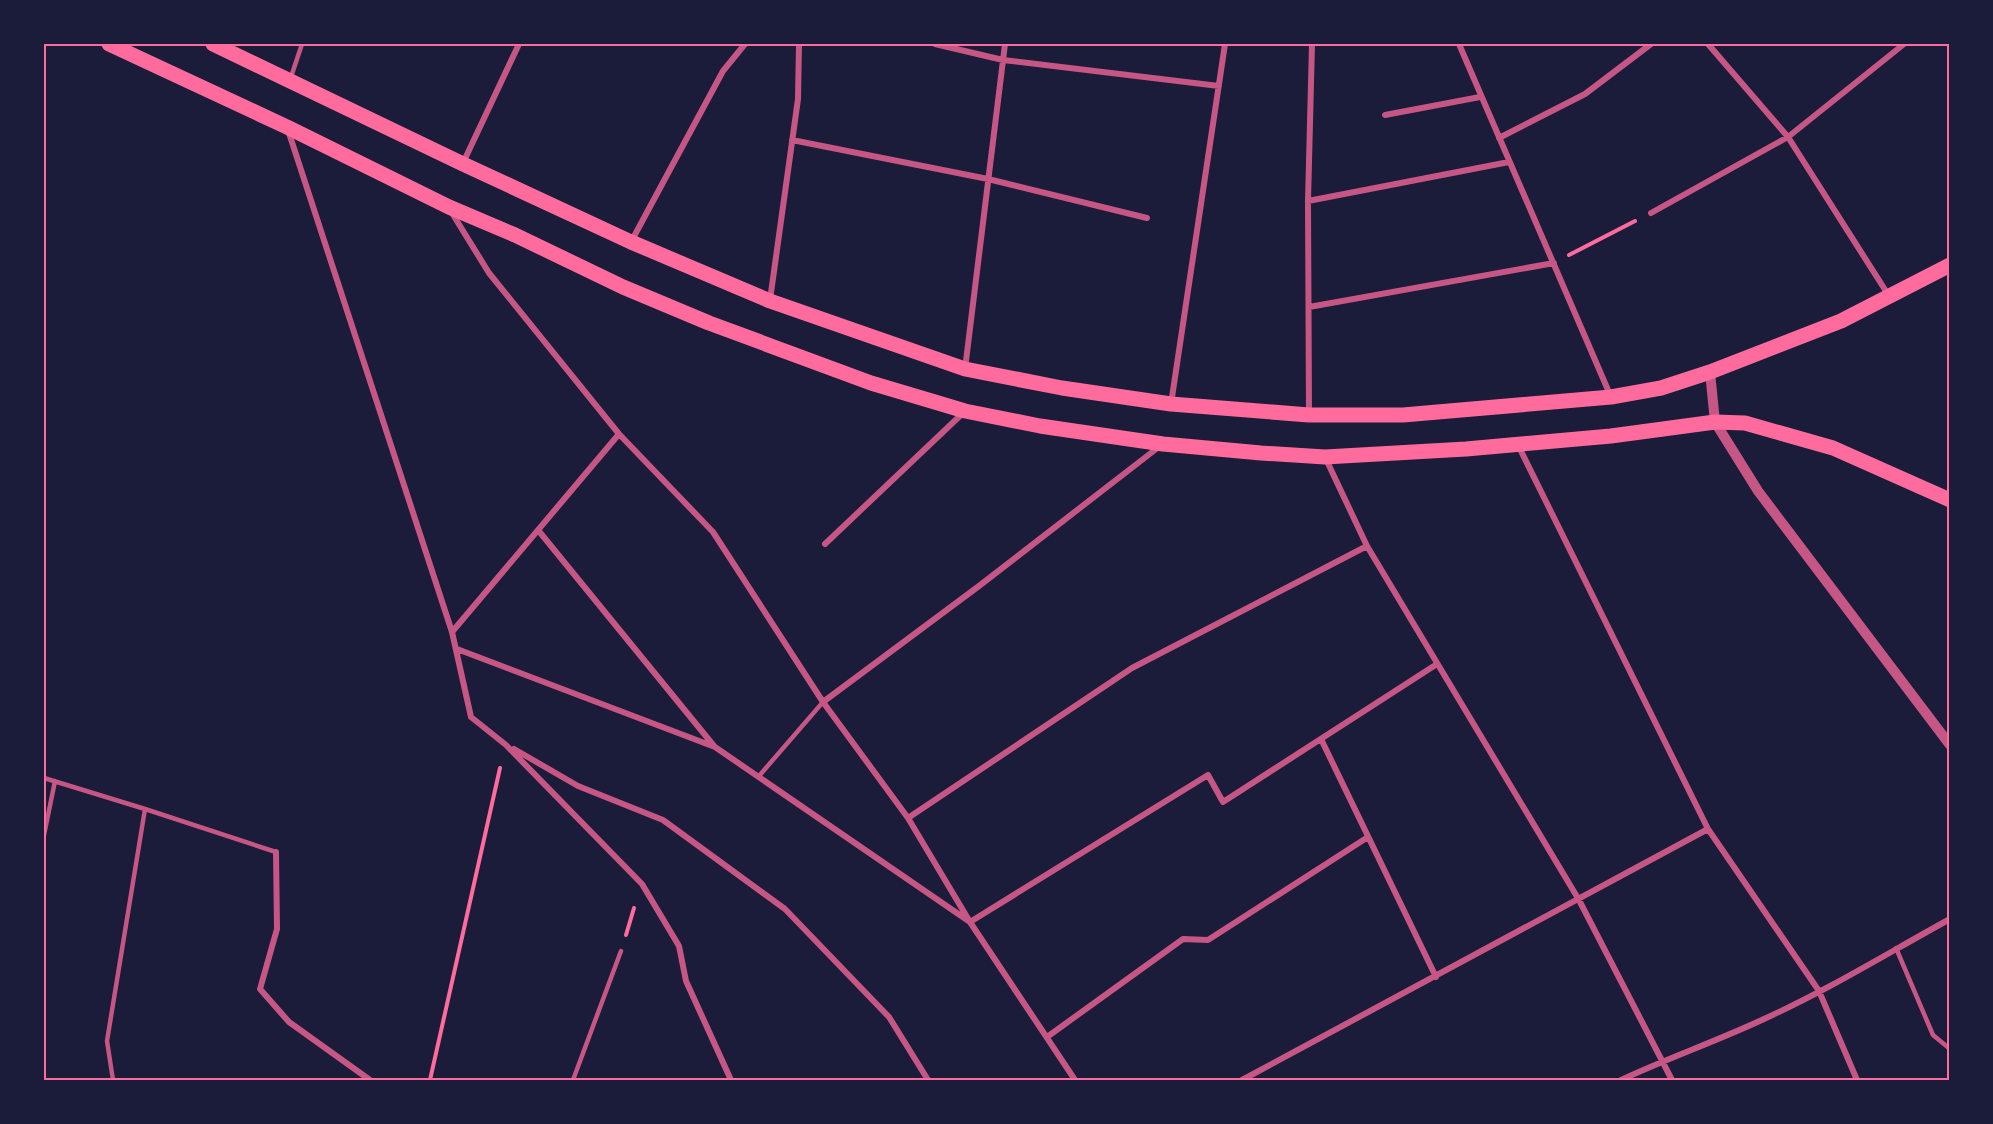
<svg xmlns="http://www.w3.org/2000/svg" width="1993" height="1124" font-family="Inter,sans-serif">
	<style>
		.lines { fill: none; stroke-linecap: round; stroke-linejoin: round }
		.path { stroke: #ff6b9d; stroke-width: 4 }
		.service { stroke: #c65784; stroke-width: 4.5 }
		.minor { stroke: #c65784; stroke-width: 6 }
		.tertiary { stroke: #c65784; stroke-width: 10 }
		.primary { stroke: #ff6b9d; stroke-width: 15 }
		.neatline { fill: none; stroke: #ff6b9d; stroke-width: 2 }
	</style>
	<rect width="100%" height="100%" fill="#1b1b3a"/>
	<g class="lines">
		<!-- path -->
		<path class="path" d="M 1569,255 L 1635,221
			M 626,935 L 634,908
			M 430,1080 L 500,768"/>
		<!-- service -->
		<path class="service" d="M 291,77 L 302,44
			M 759,776 L 823,702
			M 44,778 L 145,809 L 276,852
			M 44,835 L 55,781
			M 1896,948 L 1933,1035 L 1950,1049
			M 113,1080 L 107,1041 L 145,809
			M 573,1080 L 621,951"/>
		<!-- minor -->
		<path class="minor" d="M 935,44 L 1003,60 L 1219,86
			M 1459,44 L 1611,397
			M 1708,44 L 1788,137 L 1889,296
			M 1385,115 L 1480,97
			M 288,130 L 452,632 L 471,717 L 506,745 L 642,884 L 679,946 L 686,981 L 731,1080
			M 1499,138 L 1585,94 L 1651,44
			M 792,140 L 988,179 L 1147,218
			M 463,163 L 519,44
			M 1308,201 L 1509,162
			M 452,213 L 489,273 L 619,434 L 713,532 L 823,702 L 908,818 L 970,922 L 1075,1080
			M 1651,213 L 1788,137 L 1904,44
			M 631,242 L 723,71 L 745,44
			M 770,300 L 798,99 L 799,44
			M 1309,307 L 1554,263
			M 965,369 L 1005,44
			M 1171,404 L 1225,44
			M 1309,415 L 1308,201 L 1312,44
			M 1325,457 L 1367,546 L 1579,900 L 1672,1080
			M 538,530 L 714,746
			M 825,544 L 963,413
			M 452,632 L 619,434
			M 457,649 L 715,747 L 970,922 L 1208,775 L 1223,802 L 1437,664
			M 823,702 L 979,586 L 1160,446
			M 1321,739 L 1436,977
			M 514,749 L 578,786 L 663,820 L 785,909 L 889,1017 L 928,1080
			M 908,818 L 1132,668 L 1367,546
			M 1708,829 L 1819,991 L 1857,1080
			M 276,852 L 277,929 L 260,989 L 289,1022 L 370,1080
			M 1047,1037 L 1183,939 L 1208,940 L 1368,837
			M 1242,1080 L 1708,829 L 1518,445
			M 1621,1080 C 1668,1058 1717,1041 1764,1019 C 1828,990 1888,953 1950,919"/>
		<!-- tertiary -->
		<path class="tertiary" d="M 1710,372 L 1715,422 L 1758,491 L 1950,745"/>
		<!-- primary -->
		<path class="primary" d="M 109,44 L 287,127 L 449,207 L 515,235 L 623,287 L 709,323 L 871,383 L 965,411 L 1040,426 L 1163,444 L 1261,453 L 1325,457 L 1466,449 L 1611,436 L 1715,422 L 1745,423 L 1833,448 L 1950,500
			M 213,44 L 463,164 L 631,242 L 770,301 L 965,369 L 1062,388 L 1171,404 L 1309,415 L 1403,415 L 1611,397 L 1661,388 L 1710,372 L 1841,321 L 1950,265"/>
	</g>
	<!-- border -->
	<rect width="1993" height="1124" fill="none" stroke="#1b1b3a" stroke-width="90"/>
	<rect x="45" y="45" width="1903" height="1034" class="neatline"/>
</svg>
